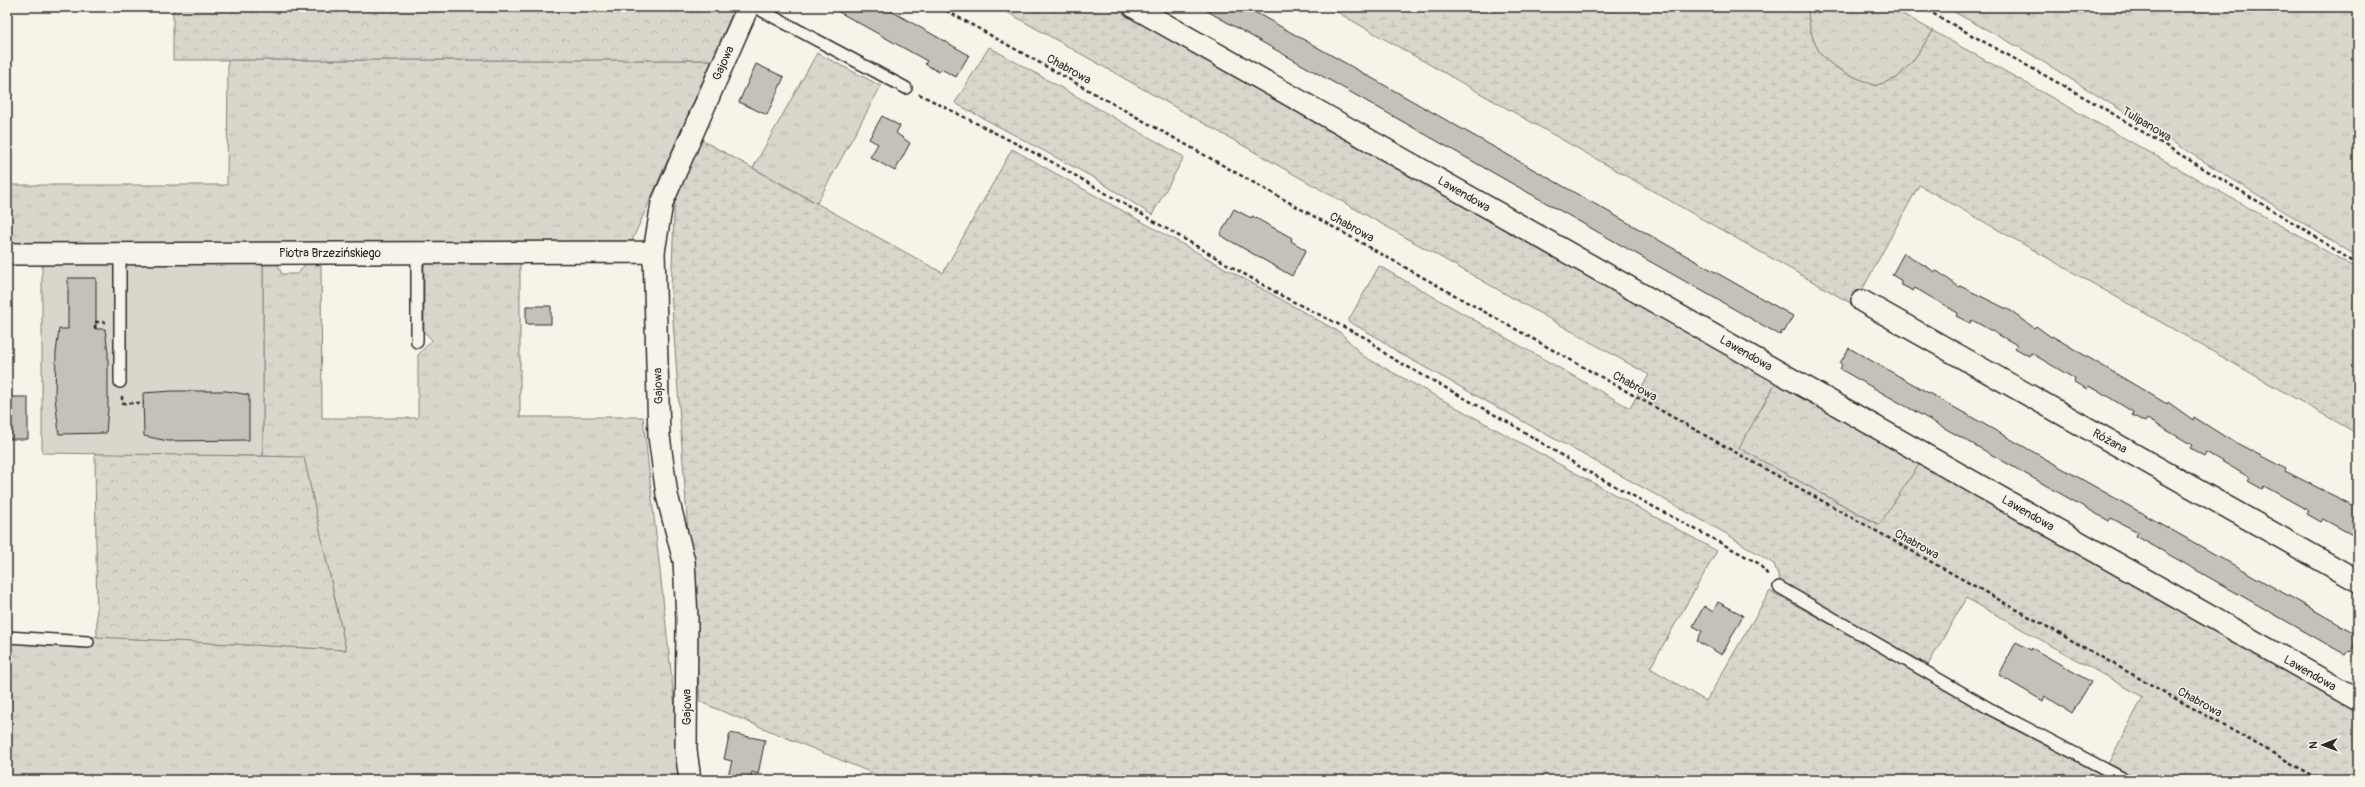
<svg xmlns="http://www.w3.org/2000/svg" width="2365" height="787" font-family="Pangolin,sans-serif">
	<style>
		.grass { fill: url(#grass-tufts); stroke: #82807c }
		.forest { fill: url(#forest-crowns); stroke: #82807c }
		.wetland { fill: url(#wetland-marsh); stroke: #82807c }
		.pitch { fill: #dad6cc; stroke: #82807c }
		.building { fill: #c4c1b9; stroke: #2b2b2b }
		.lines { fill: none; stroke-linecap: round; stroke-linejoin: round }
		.lane-casing { stroke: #2b2b2b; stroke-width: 14 }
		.street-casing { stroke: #2b2b2b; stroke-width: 24 }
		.path { stroke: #2b2b2b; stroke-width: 2.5; stroke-dasharray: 4 3; stroke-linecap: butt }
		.lane { stroke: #f7f3e8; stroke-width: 11 }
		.street { stroke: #f7f3e8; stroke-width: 21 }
		.labels { text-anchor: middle; stroke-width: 3; stroke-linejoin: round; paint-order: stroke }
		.street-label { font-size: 12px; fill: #2b2b2b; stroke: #f7f3e8 }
	</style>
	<defs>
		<pattern id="grass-tufts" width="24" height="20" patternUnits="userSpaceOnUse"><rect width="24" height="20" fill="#dad6cc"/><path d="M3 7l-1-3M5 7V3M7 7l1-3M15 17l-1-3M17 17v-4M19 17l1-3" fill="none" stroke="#bbb8af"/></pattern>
		<pattern id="forest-crowns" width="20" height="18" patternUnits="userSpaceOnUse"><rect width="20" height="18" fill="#dad6cc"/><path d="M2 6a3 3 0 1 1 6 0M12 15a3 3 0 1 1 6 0" fill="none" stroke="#bbb8af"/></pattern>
		<pattern id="wetland-marsh" width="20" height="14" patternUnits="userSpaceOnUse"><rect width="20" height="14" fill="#dad6cc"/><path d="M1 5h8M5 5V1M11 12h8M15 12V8" fill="none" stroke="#bbb8af"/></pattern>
	</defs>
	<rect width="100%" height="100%" fill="#f7f3e8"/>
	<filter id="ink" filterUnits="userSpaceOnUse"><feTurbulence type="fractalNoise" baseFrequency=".025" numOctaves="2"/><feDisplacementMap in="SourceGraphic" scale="8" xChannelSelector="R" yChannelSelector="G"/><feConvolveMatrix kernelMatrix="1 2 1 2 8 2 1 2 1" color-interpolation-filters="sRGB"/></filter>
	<g filter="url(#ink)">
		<!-- grass -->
		<path class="grass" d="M 1945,7 L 2358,7 L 2358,257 L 2024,50 Z
			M 817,53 L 881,86 L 817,203 L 753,168 Z
			M 228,60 L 712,60 L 631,243 L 7,245 L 7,185 L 227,185 Z
			M 275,259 L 282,274 L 298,274 L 306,263 L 321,263 L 322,418 L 418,418 L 418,355 L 432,340 L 424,332 L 424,259 L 520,259 L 520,417 L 643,417 L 683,780 L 7,780 L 7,632 L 346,650 L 304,458 L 263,456 L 263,260 Z"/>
		<!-- forest -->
		<path class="forest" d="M 173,7 L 735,7 L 712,60 L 173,60 Z
			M 1808,7 L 1890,7 L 1933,31 L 1912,62 L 1897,78 L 1875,86 C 1861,79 1842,73 1830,63 C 1813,50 1808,27 1808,7 Z
			M 1776,382 L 1920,463 L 1880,525 L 1738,448 Z
			M 95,453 L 304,457 L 346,650 L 97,637 Z"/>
		<!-- wetland -->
		<path class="wetland" d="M 998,7 L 1112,7 L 1776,382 L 1739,448 L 1879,525 L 1920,463 L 2358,711 L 2358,780 L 2134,780 L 2107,766 L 2143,697 L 1966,598 L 1928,665 L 1781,583 L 1774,564 L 1725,533 L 1399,353 L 1378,338 L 1348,321 L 1379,266 L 1630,408 L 1649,375 Z
			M 1328,7 L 1808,7 C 1808,27 1813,50 1830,63 C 1842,73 1861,79 1875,86 L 1897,78 L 1912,62 L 1933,31 L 2358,269 L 2358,434 L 1919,185 L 1854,305 Z
			M 989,47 L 1184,157 L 1152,215 L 1096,179 L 955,103 Z
			M 698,138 L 943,273 L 1012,149 L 1341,333 L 1363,356 L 1717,551 L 1650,668 L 1706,701 L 1770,591 L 2112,780 L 889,780 L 700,702 L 671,292 L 675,190 Z"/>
		<!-- pitch -->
		<path class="pitch" d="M 263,260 L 263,456 L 42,453 L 42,261 Z"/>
		<!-- building -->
		<path class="building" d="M 830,7 L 884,7 L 969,55 L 956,77 L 941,69 L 939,72 L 925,64 L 927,61 Z
			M 1200,7 L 1246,7 L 1793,316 L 1784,332 L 1782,331 L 1780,335 Z
			M 756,64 L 784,77 L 767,115 L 739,102 Z
			M 882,116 L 900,126 L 896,133 L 910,143 L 895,171 L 870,157 L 878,144 L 869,139 Z
			M 1234,209 L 1251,218 L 1252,216 L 1292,238 L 1291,241 L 1306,250 L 1292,276 L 1220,235 Z
			M 1904,253 L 1935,272 L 1937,271 L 1959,287 L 1960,286 L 2013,312 L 2034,328 L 2036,326 L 2051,337 L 2052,336 L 2167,404 L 2168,402 L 2193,420 L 2194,417 L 2227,438 L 2286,469 L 2285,471 L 2358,508 L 2358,538 L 2323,519 L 2321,522 L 2307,514 L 2309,511 L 2264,486 L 2262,489 L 2248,481 L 2250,478 L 2240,472 L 2206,452 L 2204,456 L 2190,448 L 2192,445 L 2182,439 L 2147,419 L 2145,422 L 2132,415 L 2133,412 L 2099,391 L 2088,386 L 2087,389 L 2074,382 L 2075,379 L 2065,373 L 2031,353 L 2029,356 L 2015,348 L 2017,345 L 1972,320 L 1970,323 L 1956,316 L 1958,313 L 1915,288 L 1913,291 L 1900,284 L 1902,281 L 1892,275 Z
			M 68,278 L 96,278 L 96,329 L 105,329 L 108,353 L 108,408 L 106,433 L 59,434 L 55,397 L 56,353 L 59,329 L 68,329 Z
			M 526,306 L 551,306 L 551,324 L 526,324 Z
			M 1849,348 L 2358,635 L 2358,640 L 2351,652 L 2349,651 L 2346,655 L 2136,536 L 2138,532 L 2111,518 L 2109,521 L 1840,369 L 1842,365 L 1840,363 Z
			M 172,391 L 227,391 L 249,395 L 249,440 L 168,441 L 144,436 L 143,393 Z
			M 7,397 L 28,397 L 28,439 L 7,439 Z
			M 1718,602 L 1743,615 L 1722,655 L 1697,641 L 1702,631 L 1693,626 L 1704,606 L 1713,612 Z
			M 2016,642 L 2031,650 L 2032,648 L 2091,682 L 2072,713 L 2045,696 L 2043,701 L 1999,675 Z
			M 730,733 L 765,740 L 758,774 L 752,772 L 750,780 L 727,780 L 732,761 L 724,759 Z"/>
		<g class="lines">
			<defs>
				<path id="lane" d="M 755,7 L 906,88
					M 417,252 L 417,342
					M 120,382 L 120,254
					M 1779,587 L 1992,710 L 2126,780
					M 7,637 L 88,642"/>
				<path id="street" d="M 1134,7 L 2358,700
					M 7,254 L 654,252
					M 1862,301 L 2358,581
					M 690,780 L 686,750 L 687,618 L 684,561 L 667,495 L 659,436 L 654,252 L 662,203 L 748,7"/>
			</defs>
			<!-- lane casing -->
			<use href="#lane" class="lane-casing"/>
			<!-- street casing -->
			<use href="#street" class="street-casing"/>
			<!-- path -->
			<path class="path" d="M 940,7 L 2321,780
				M 1921,7 L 2100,106 L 2302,228 L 2358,265
				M 919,94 L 1052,162 L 1282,296 L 1368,339 L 1388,356 L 1513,425 L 1585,470 L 1758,563 L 1769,576
				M 95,329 L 95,322 L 106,322
				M 122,396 L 122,403 L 144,403"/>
			<!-- lane -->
			<use href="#lane" class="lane"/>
			<!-- street -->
			<use href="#street" class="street"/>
		</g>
	</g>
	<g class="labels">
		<!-- street labels -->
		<g class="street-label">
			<text transform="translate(723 63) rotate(-66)" y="4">Gajowa</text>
			<text transform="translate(1069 69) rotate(29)" y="4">Chabrowa</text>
			<text transform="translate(2147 124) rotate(31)" y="4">Tulipanowa</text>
			<text transform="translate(1464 194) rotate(30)" y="4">Lawendowa</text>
			<text transform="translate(1352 227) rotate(29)" y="4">Chabrowa</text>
			<text x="330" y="257">Piotra Brzezińskiego</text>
			<text transform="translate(1746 353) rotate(30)" y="4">Lawendowa</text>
			<text transform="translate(658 386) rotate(-92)" y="4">Gajowa</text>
			<text transform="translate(1635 386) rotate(29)" y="4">Chabrowa</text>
			<text transform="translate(2110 441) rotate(29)" y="4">Różana</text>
			<text transform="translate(2028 513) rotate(30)" y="4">Lawendowa</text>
			<text transform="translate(1917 544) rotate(29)" y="4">Chabrowa</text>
			<text transform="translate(2310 673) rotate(30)" y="4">Lawendowa</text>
			<text transform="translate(2200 702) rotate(29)" y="4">Chabrowa</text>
			<text transform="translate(687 707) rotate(-90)" y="4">Gajowa</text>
		</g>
	</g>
	<!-- margin -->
	<rect width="2365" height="787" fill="none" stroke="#f7f3e8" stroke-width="24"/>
	<rect x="12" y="12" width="2341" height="763" fill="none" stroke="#2b2b2b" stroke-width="1.5" filter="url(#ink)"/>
	<!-- north arrow -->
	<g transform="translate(2323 745) rotate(269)" stroke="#f7f3e8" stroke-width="3" paint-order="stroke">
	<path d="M0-3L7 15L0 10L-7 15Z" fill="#2b2b2b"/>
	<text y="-6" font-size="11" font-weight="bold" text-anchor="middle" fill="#2b2b2b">N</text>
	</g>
</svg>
